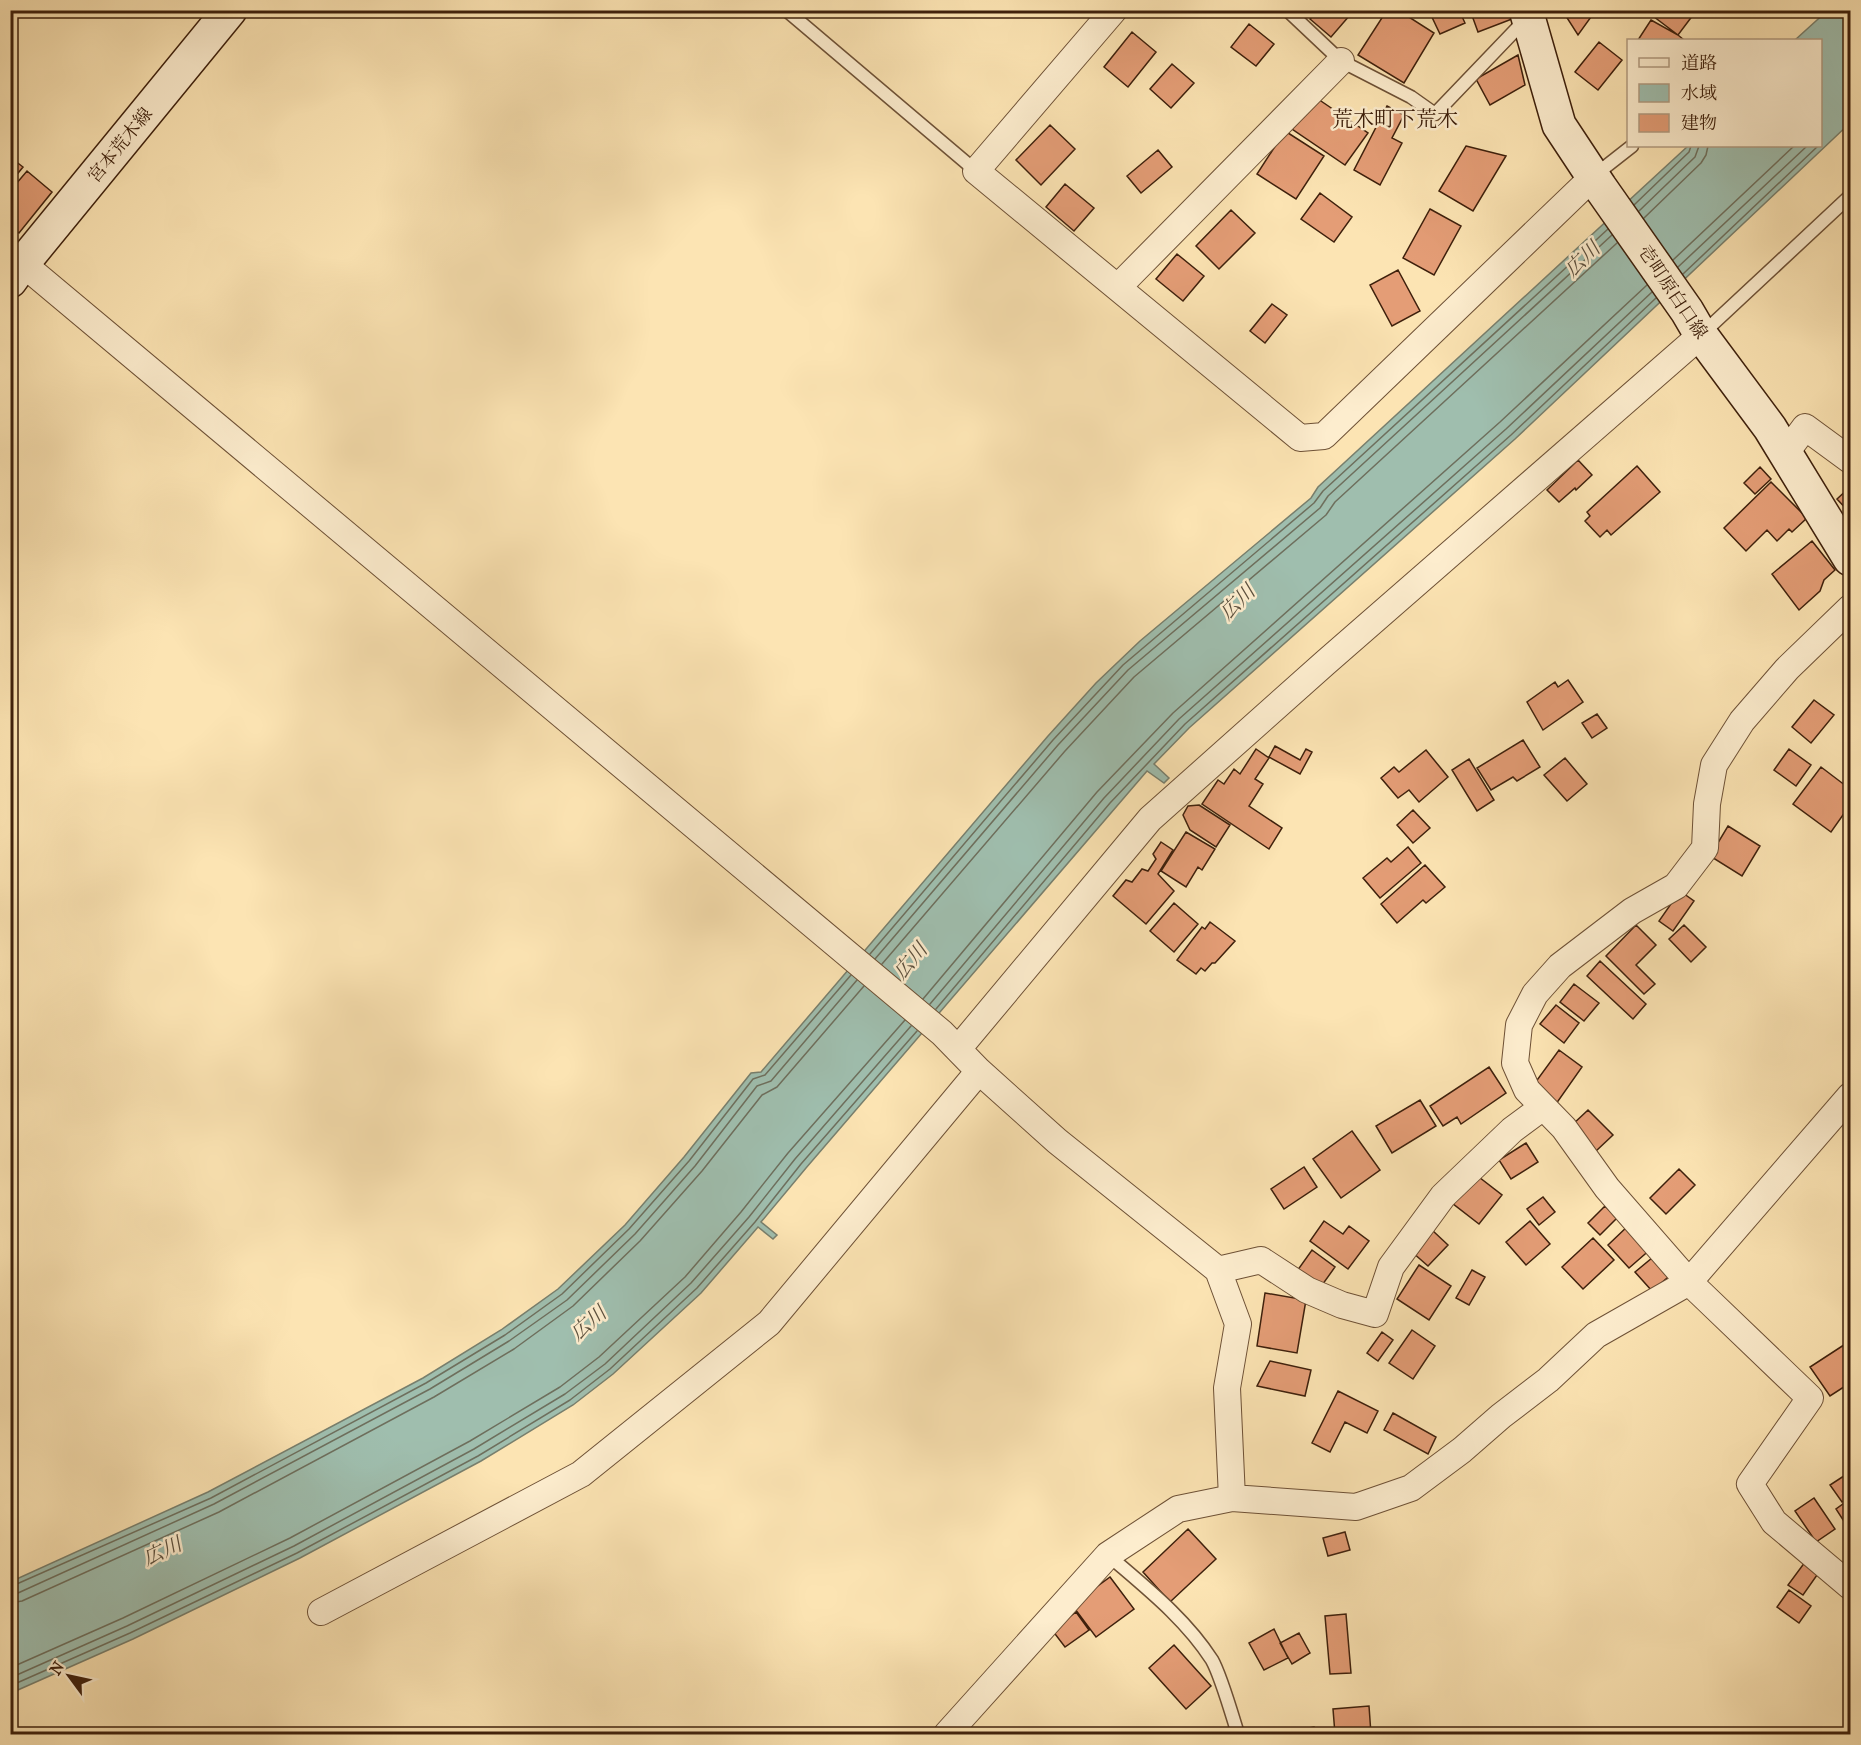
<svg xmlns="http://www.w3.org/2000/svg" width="1861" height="1745" font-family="'IM FELL French Canon','Noto Serif JP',serif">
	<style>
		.water { fill: #9fbeae; stroke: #787f6d; stroke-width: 1.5 }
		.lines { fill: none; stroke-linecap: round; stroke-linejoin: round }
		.shore { stroke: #6e6f5d; stroke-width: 1.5 }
		.building { fill: #e49d76; stroke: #3e200c; stroke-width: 1.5 }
		.service-casing { stroke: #6e5136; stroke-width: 15 }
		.minor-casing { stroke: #6e5136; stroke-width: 28 }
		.secondary-casing { stroke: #3e200c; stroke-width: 36 }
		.service { stroke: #fdedce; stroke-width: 12 }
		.minor { stroke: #fdedce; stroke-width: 26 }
		.secondary { stroke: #fdedce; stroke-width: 33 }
		.labels { text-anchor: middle; stroke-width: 5; stroke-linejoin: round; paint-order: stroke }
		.street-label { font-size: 18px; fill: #3e200c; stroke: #fdedce }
		.water-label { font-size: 20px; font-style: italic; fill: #5b4f3d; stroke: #fdedce }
		.quarter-label { font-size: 21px; fill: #3e200c; stroke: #fdedce }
	</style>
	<rect width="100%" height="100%" fill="#fce4b3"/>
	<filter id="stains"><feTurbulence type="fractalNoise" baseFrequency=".00333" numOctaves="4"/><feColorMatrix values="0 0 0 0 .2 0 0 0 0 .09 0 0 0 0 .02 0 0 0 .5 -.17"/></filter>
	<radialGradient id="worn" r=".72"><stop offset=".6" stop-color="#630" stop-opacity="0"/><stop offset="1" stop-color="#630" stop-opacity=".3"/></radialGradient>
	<!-- water -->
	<path class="water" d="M 1827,11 L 1850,11 L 1850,123 L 1515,439 L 1189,728 L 1154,764 L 1169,778 L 1164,783 L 1147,771 L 806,1168 L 761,1222 L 777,1235 L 773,1239 L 758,1227 L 701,1293 L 613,1374 L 573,1405 L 481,1461 L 300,1558 L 133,1639 L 11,1693 L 10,1582 L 208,1492 L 423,1378 L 501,1330 L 558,1289 L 625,1225 L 684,1157 L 751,1073 L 761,1072 L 1048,736 L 1096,683 L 1140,641 L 1311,498 L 1318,487 L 1688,146 L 1820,146 L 1820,40 L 1795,40 Z"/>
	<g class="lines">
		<!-- shore -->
		<path class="shore" d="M 1634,205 L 1689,152 L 1691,146
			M 1639,211 L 1695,157 L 1699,146
			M 1644,218 L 1701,163 L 1706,155 L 1708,146
			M 1673,260 L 1794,146
			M 1678,267 L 1807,146
			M 1683,274 L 1818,146
			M 870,954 L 1053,740 L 1123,665 L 1314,503 L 1323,491 L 1608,229
			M 875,959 L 1058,745 L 1128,670 L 1320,508 L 1328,496 L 1612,235
			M 882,964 L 1065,751 L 1134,677 L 1326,515 L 1335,502 L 1617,243
			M 923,999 L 1097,792 L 1173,713 L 1500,422 L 1647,285
			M 930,1004 L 1104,798 L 1179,719 L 1506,429 L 1652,292
			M 936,1009 L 1110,803 L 1185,724 L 1511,435 L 1656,298
			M 10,1587 L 211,1498 L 426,1383 L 505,1335 L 562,1294 L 629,1229 L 689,1161 L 753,1079 L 765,1075 L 851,975
			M 10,1594 L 18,1593 L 214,1504 L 430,1389 L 509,1341 L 567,1300 L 635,1234 L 695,1166 L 757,1086 L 771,1081 L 857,980
			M 10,1603 L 22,1601 L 219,1512 L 434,1397 L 514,1349 L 573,1306 L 640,1241 L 702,1171 L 762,1095 L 777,1087 L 864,986
			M 10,1668 L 123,1618 L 290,1538 L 470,1441 L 560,1387 L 599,1357 L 685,1277 L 741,1212 L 788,1153 L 905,1020
			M 10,1678 L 127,1626 L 294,1546 L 474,1449 L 565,1394 L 605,1364 L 691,1283 L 749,1217 L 795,1159 L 911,1026
			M 10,1686 L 130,1633 L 297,1553 L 478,1456 L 570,1400 L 610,1369 L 697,1288 L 755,1222 L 801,1164 L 917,1031"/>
	</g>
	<!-- building -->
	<path class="building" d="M 1318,10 L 1345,10 L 1350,15 L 1331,37 L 1310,19 Z
		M 1387,10 L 1398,10 L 1434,33 L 1404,83 L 1358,55 Z
		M 1435,10 L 1459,10 L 1465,23 L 1440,34 L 1430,13 Z
		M 1470,10 L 1524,10 L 1525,14 L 1478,32 Z
		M 1562,10 L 1596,10 L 1578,35 Z
		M 1645,10 L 1687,10 L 1693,15 L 1678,35 Z
		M 1651,20 L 1678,35 L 1684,40 L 1638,40 Z
		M 1249,24 L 1274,44 L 1256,66 L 1231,47 Z
		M 1132,32 L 1156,52 L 1128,87 L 1104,67 Z
		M 1599,42 L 1622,60 L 1598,90 L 1575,72 Z
		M 1518,55 L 1525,85 L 1490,105 L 1476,79 Z
		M 1172,64 L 1194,83 L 1171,108 L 1150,89 Z
		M 1315,97 L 1368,133 L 1345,165 L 1292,129 Z
		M 1387,106 L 1404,115 L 1392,138 L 1402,143 L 1380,185 L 1354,170 Z
		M 1050,125 L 1075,149 L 1041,185 L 1016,160 Z
		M 1285,131 L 1324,156 L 1296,199 L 1257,174 Z
		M 1466,146 L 1506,156 L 1473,211 L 1439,191 Z
		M 1158,150 L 1172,167 L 1141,193 L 1127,176 Z
		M 10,157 L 23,167 L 10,183 Z
		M 27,171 L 52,192 L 19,233 L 10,226 L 10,191 Z
		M 1065,184 L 1094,208 L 1074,231 L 1046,207 Z
		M 1320,193 L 1352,217 L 1334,242 L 1301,219 Z
		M 1430,209 L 1461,226 L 1434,275 L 1403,258 Z
		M 1231,210 L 1255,233 L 1219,269 L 1196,246 Z
		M 1177,254 L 1204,276 L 1183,301 L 1156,279 Z
		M 1398,270 L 1420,311 L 1392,326 L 1370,285 Z
		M 1272,304 L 1287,315 L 1265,343 L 1250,331 Z
		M 1578,460 L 1592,475 L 1576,490 L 1575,488 L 1559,502 L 1547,490 Z
		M 1637,466 L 1660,492 L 1611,535 L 1607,530 L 1600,537 L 1585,521 L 1590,516 L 1587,512 Z
		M 1760,467 L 1771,479 L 1755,494 L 1744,483 Z
		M 1771,482 L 1807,518 L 1792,532 L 1789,529 L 1777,541 L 1767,530 L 1746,551 L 1724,528 Z
		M 1850,487 L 1850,513 L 1837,499 Z
		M 1812,541 L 1835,570 L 1824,580 L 1820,591 L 1799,610 L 1772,574 Z
		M 1568,680 L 1583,702 L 1543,730 L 1527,702 L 1555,682 L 1558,687 Z
		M 1814,700 L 1834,715 L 1811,743 L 1792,727 Z
		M 1597,714 L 1607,728 L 1592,738 L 1582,723 Z
		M 1523,740 L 1540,767 L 1517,781 L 1513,777 L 1491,790 L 1477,768 Z
		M 1275,746 L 1300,760 L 1306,749 L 1312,752 L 1300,774 L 1269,757 Z
		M 1256,749 L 1269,758 L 1255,779 L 1263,784 L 1249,806 L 1282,828 L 1269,849 L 1202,804 L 1218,780 L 1224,784 L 1234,769 L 1240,774 Z
		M 1789,749 L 1811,765 L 1796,786 L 1774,770 Z
		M 1426,750 L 1448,777 L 1419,802 L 1409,790 L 1398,798 L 1381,778 L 1394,767 L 1399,772 Z
		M 1565,758 L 1587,784 L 1567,801 L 1544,775 Z
		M 1469,759 L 1494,800 L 1477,811 L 1452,770 Z
		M 1821,767 L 1850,789 L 1850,805 L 1831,832 L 1793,804 Z
		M 1199,805 L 1230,825 L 1216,847 L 1190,830 L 1183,815 L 1188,806 Z
		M 1413,810 L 1430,828 L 1413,843 L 1397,825 Z
		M 1728,826 L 1760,846 L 1742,876 L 1710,856 Z
		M 1186,832 L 1215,849 L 1202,870 L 1198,867 L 1186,887 L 1161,871 Z
		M 1161,842 L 1173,850 L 1158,874 L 1174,891 L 1146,924 L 1113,896 L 1126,880 L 1132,882 L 1142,869 L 1148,871 L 1156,859 L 1153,854 Z
		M 1408,847 L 1421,863 L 1380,898 L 1363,878 L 1387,858 L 1391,862 Z
		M 1425,865 L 1445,887 L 1426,903 L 1423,900 L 1397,923 L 1381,904 Z
		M 1680,891 L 1694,901 L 1673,931 L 1659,921 Z
		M 1174,903 L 1198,924 L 1174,952 L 1150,931 Z
		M 1210,922 L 1235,941 L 1215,963 L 1212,963 L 1205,971 L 1201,968 L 1196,974 L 1177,960 L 1202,927 L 1205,929 Z
		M 1636,925 L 1656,945 L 1636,965 L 1655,984 L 1644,994 L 1606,956 Z
		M 1684,925 L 1706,947 L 1691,962 L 1669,939 Z
		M 1600,961 L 1646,1004 L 1633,1019 L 1587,976 Z
		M 1574,984 L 1599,1003 L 1584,1021 L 1560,1002 Z
		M 1556,1005 L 1579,1023 L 1564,1043 L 1540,1024 Z
		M 1559,1050 L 1582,1067 L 1556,1104 L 1532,1087 Z
		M 1489,1067 L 1506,1093 L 1461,1124 L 1457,1117 L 1443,1126 L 1430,1106 Z
		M 1420,1100 L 1436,1126 L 1392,1153 L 1376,1126 Z
		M 1588,1110 L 1613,1135 L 1596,1151 L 1571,1126 Z
		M 1352,1131 L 1380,1170 L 1341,1198 L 1313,1159 Z
		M 1526,1143 L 1538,1162 L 1511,1179 L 1499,1160 Z
		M 1304,1167 L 1317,1187 L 1284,1209 L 1271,1189 Z
		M 1679,1169 L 1695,1185 L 1666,1214 L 1650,1198 Z
		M 1475,1174 L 1502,1195 L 1479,1224 L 1452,1203 Z
		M 1543,1197 L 1555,1212 L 1539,1225 L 1527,1209 Z
		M 1605,1206 L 1617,1218 L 1600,1235 L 1588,1223 Z
		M 1324,1221 L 1343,1234 L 1349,1226 L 1369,1241 L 1348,1269 L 1310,1241 Z
		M 1530,1221 L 1550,1244 L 1526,1265 L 1506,1242 Z
		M 1630,1224 L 1652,1248 L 1629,1268 L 1608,1245 Z
		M 1432,1230 L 1448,1245 L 1428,1266 L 1412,1252 Z
		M 1593,1238 L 1614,1260 L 1583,1289 L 1562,1267 Z
		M 1312,1250 L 1335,1267 L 1320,1288 L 1297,1271 Z
		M 1658,1253 L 1674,1272 L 1652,1291 L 1635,1272 Z
		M 1419,1265 L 1451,1286 L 1429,1320 L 1397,1299 Z
		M 1472,1270 L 1485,1277 L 1469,1305 L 1456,1298 Z
		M 1265,1293 L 1306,1300 L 1297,1353 L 1257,1346 Z
		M 1412,1330 L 1435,1346 L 1413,1379 L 1389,1363 Z
		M 1382,1332 L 1393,1340 L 1378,1361 L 1367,1353 Z
		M 1850,1341 L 1850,1383 L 1830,1396 L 1810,1367 Z
		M 1270,1361 L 1311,1370 L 1305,1396 L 1257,1386 Z
		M 1338,1391 L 1378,1411 L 1367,1433 L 1345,1422 L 1330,1452 L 1312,1443 Z
		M 1393,1413 L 1436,1437 L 1428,1454 L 1384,1430 Z
		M 1850,1472 L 1850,1496 L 1842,1502 L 1830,1485 Z
		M 1814,1498 L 1835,1529 L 1816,1542 L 1795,1511 Z
		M 1850,1499 L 1850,1519 L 1845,1523 L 1836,1509 Z
		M 1188,1529 L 1216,1559 L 1170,1602 L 1143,1572 Z
		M 1345,1532 L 1350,1550 L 1328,1556 L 1323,1538 Z
		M 1808,1558 L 1822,1568 L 1803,1595 L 1788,1585 Z
		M 1110,1577 L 1134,1609 L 1096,1637 L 1072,1605 Z
		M 1789,1590 L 1811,1606 L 1799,1623 L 1777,1607 Z
		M 1076,1612 L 1089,1630 L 1065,1647 L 1052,1630 Z
		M 1346,1614 L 1351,1673 L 1330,1674 L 1325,1616 Z
		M 1274,1629 L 1288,1658 L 1264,1670 L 1249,1643 Z
		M 1299,1633 L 1310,1653 L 1292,1664 L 1280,1643 Z
		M 1174,1645 L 1211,1686 L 1186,1709 L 1149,1668 Z
		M 1369,1706 L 1371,1734 L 1335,1734 L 1333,1709 Z
		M 1314,1727 L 1316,1734 L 1272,1734 Z"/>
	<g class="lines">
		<defs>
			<path id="service" d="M 786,10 L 976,171
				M 1287,10 L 1341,61 L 1411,97 L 1435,114 L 1526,19
				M 1595,175 L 1632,146
				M 1702,334 L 1850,196
				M 1108,1555 C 1145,1587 1185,1618 1212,1660 C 1221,1676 1232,1715 1238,1734"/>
			<path id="minor" d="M 1114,10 L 976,171 L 1300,438 L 1324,436 L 1594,176
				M 10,253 L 942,1033 L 979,1071 L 1057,1141 L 1218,1270 L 1238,1324 L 1227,1388 L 1232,1498
				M 1118,287 L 1341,61
				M 1785,454 L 1805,427 L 1850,460
				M 1850,608 L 1787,669 L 1742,721 L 1714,765 L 1707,804 L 1705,848 L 1676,886 L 1632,911 L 1560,966 L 1535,994 L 1519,1025 L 1515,1063 L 1527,1090 L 1564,1128 L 1607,1188 L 1689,1282 L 1810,1398 L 1750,1484 L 1774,1522 L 1850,1586
				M 958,1049 L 1150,819 L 1325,663 L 1701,335
				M 1218,1270 L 1261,1260 L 1307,1290 L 1342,1305 L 1375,1314 L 1391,1267 L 1443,1196 L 1512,1130 L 1543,1107
				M 321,1612 L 581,1474 L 769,1323 L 979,1071
				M 947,1734 L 1108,1555 L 1178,1509 L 1232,1498 L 1356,1507 L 1411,1488 L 1462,1450 L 1501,1416 L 1548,1380 L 1596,1335 L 1689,1282 L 1850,1096"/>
			<path id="secondary" d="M 1526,10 L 1559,125 L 1600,187 L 1687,311 L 1701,335 L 1770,428 L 1850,559
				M 10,281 L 23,263 L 230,10"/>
		</defs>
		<!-- service casing -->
		<use href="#service" class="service-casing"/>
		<!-- minor casing -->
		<use href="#minor" class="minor-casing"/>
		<!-- secondary casing -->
		<use href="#secondary" class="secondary-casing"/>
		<!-- service -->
		<use href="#service" class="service"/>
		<!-- minor -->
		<use href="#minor" class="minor"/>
		<!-- secondary -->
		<use href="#secondary" class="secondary"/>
	</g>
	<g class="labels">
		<!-- street labels -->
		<g class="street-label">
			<text transform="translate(120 145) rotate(-51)" y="6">宮本荒木線</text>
			<text transform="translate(1673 292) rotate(56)" y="6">壱町原白口線</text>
		</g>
		<!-- water labels -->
		<g class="water-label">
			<text transform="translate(1582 259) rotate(-44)" y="7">広川</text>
			<text transform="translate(1237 602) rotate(-45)" y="7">広川</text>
			<text transform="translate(910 961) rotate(-50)" y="7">広川</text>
			<text transform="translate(588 1323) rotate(-41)" y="7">広川</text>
			<text transform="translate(162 1551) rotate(-25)" y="7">広川</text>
		</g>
		<!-- quarter labels -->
		<g class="quarter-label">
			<text x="1395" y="126">荒木町下荒木</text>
		</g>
	</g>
	<!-- margin -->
	<rect width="1861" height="1745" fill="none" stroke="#fce4b3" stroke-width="36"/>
	<rect x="12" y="12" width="1837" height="1721" fill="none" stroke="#3e200c" stroke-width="3"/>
	<rect x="18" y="18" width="1825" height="1709" fill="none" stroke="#3e200c" stroke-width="1.5"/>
	<!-- legend -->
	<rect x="1627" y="39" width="195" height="108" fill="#fdedce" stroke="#b19b80" stroke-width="1.5"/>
	<rect x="1639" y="58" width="30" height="9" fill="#fdedce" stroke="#b19b80" stroke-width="1.5"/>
	<text x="1681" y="69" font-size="18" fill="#3e200c">道路</text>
	<rect x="1639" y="84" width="30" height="18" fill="#9fbeae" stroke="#b19b80" stroke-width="1.5"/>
	<text x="1681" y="99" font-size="18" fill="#3e200c">水域</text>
	<rect x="1639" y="114" width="30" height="18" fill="#e49d76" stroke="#b19b80" stroke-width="1.5"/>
	<text x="1681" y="129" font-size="18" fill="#3e200c">建物</text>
	<!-- north arrow -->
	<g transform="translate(69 1676) rotate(303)" stroke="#fdedce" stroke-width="4.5" paint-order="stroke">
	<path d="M0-4.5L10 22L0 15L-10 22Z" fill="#3e200c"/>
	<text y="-9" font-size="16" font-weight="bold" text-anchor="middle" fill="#3e200c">N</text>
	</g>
	<rect width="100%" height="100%" filter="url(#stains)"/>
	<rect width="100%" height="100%" fill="url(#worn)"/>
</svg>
